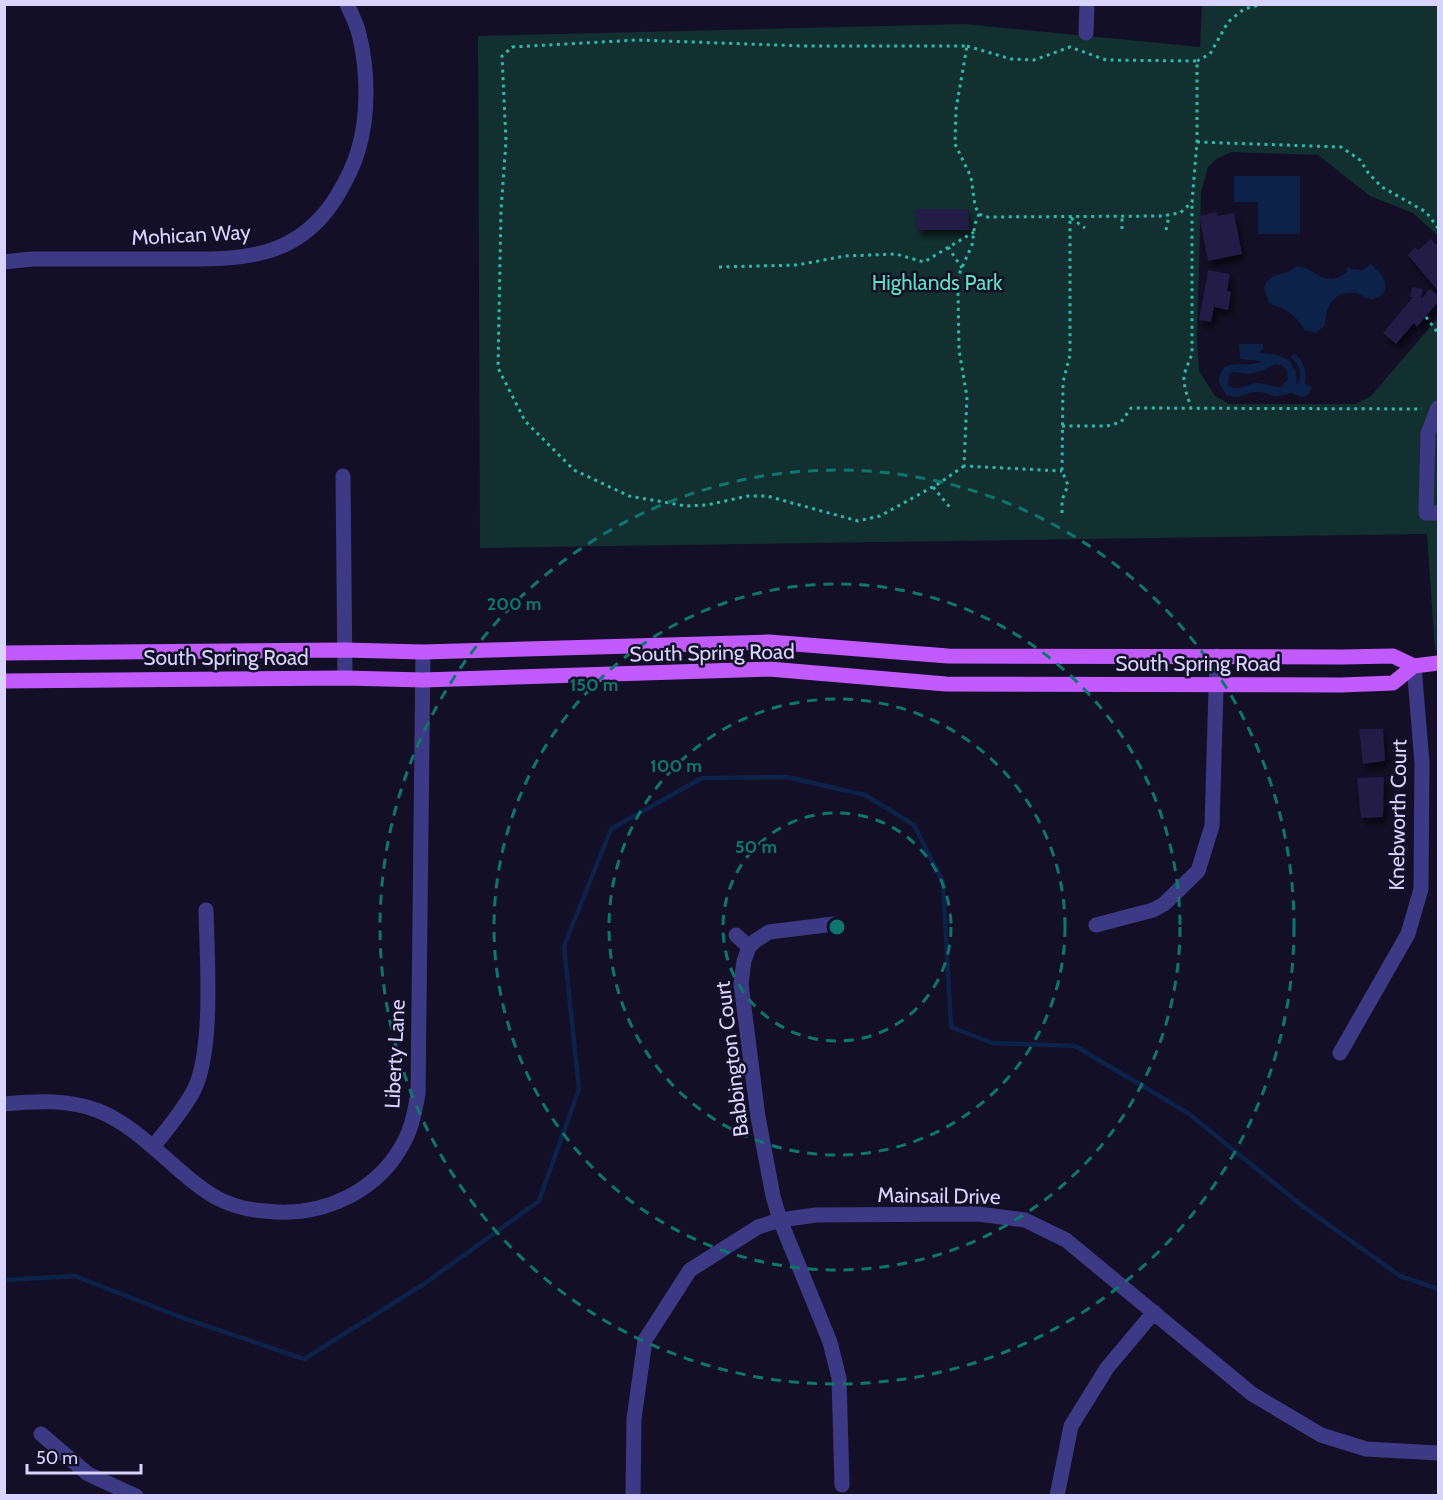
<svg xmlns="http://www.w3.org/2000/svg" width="1443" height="1500" font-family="Cabin,sans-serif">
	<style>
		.green { fill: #12302f }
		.water { fill: #0c2248; fill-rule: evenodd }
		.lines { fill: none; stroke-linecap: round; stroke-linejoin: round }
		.stream { stroke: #0c2248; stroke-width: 4.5 }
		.building { fill: #241b47; filter: url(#shadow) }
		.path { stroke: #2fb8b0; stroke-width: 3; stroke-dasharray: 3 4.5; stroke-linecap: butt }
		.minor { stroke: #3d3a85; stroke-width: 15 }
		.major { stroke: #c25bff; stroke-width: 15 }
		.ring { fill: none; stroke: #0f766e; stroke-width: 3; stroke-dasharray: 10 8 }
		.labels { text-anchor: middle; stroke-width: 5; stroke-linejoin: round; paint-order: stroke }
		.street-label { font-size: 21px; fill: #d9d4ff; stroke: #130f26 }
		.park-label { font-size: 21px; fill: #5fe0c0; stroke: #130f26 }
		.centre { fill: #0f766e; stroke: #130f26; stroke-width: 3 }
		.ring-label { font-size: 18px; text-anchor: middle; font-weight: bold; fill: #0f766e; stroke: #130f26; stroke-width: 5; stroke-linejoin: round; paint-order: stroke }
	</style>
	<defs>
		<filter id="shadow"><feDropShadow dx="3.5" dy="6" stdDeviation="3" flood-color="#0009"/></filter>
	</defs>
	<rect width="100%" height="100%" fill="#130f26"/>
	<!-- green -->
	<path class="green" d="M 1202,5 L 1438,5 L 1438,236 L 1413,213 L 1370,196 L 1318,155 L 1232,152 L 1216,159 L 1208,167 L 1201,192 L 1197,338 L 1199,371 L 1215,396 L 1229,404 L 1355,404 L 1370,397 L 1438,318 L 1438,649 L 1435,650 L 1427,534 L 480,548 L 478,36 L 964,24 L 1200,47 Z"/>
	<!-- water -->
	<path class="water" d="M 1234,176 L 1300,176 L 1300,234 L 1258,234 L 1258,202 L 1234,202 Z
		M 1370,264 C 1378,269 1392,284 1382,294 C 1380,297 1376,297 1373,299 C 1366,299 1362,295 1355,293 C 1333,290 1326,307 1325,325 L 1316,333 L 1305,330 L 1295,317 L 1286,310 L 1269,303 L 1264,288 C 1269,271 1284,277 1296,267 C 1313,264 1323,292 1348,271 L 1346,268 L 1349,267 L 1351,269 L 1363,270 Z
		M 1239,344 L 1263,344 L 1263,350 L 1261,350 L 1260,353 L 1278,355 L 1289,360 L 1296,372 L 1297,385 C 1304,376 1299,364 1291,357 L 1294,353 C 1304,362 1307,371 1305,384 L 1312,386 C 1308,400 1302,398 1292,393 C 1287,393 1283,396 1278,396 C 1271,397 1266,392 1259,392 C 1245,391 1241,401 1226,395 L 1219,382 C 1220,354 1246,370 1262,361 L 1240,359 ZM 1275,364 L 1282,365 L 1287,371 L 1288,379 L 1281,387 C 1272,388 1265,383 1256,383 C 1245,384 1238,393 1228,385 L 1229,375 L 1233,372 L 1250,374 L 1262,371 Z"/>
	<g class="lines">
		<!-- stream -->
		<path class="stream" d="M 4,1280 L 75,1276 L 183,1318 L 304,1359 L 424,1284 L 539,1201 L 579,1089 L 564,946 L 611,829 L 702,778 L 787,777 L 865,795 L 914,825 L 943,882 L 951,1027 L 992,1043 L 1075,1046 L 1188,1113 L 1301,1205 L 1400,1276 L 1438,1289"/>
	</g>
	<!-- building -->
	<path class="building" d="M 916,209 L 968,209 L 969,230 L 917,230 Z
		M 1217,212 L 1218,216 L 1234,213 L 1242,254 L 1208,261 L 1199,216 Z
		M 1431,239 L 1436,245 L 1438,243 L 1438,291 L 1408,255 L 1415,247 L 1418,250 Z
		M 1208,270 L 1230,274 L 1227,291 L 1231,292 L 1228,310 L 1214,307 L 1211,322 L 1199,320 Z
		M 1412,287 L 1423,289 L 1421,299 L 1430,289 L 1438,296 L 1438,302 L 1417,327 L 1414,323 L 1396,344 L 1383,333 L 1413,297 L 1410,297 Z
		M 1359,729 L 1383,729 L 1385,761 L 1363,764 Z
		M 1384,777 L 1383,817 L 1361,818 L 1357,778 Z"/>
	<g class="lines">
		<!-- path -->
		<path class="path" d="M 967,46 L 1011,59 L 1034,60 L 1070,47 L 1106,60 L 1197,61 L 1197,142 L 1192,202 L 1180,213 L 1162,216 L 986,217 L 979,214 L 975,206 L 971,177 L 955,144 L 956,109 Z
			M 1197,61 L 1210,54 L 1228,22 L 1244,9 L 1263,4
			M 1197,142 L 1341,147 L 1360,160 L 1369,174 L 1382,187 L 1426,212 L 1438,228
			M 979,214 L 975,224 L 972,245 L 960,272 L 958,290 L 959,350 L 967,397 L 964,466 L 1062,471
			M 1071,218 L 1085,228
			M 1122,229 L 1122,217
			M 1166,230 L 1169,216
			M 948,247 L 962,268
			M 719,267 L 797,265 L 845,256 L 896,254 L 924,262 L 974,232
			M 1437,304 L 1438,304
			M 1426,317 L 1438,333
			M 1191,409 C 1189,399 1181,382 1185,372 C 1187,365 1190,361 1192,353 L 1192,203
			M 1062,426 L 1107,426 L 1121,422 L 1131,408 L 1422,409
			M 964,466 L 938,484 L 880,516 L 858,521 L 767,496 L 748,496 L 707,505 L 686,506 L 629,496 L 574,470 L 525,421 L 498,368 L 501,210 L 506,141 L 502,56 L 512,47 L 637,40 L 803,46 L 967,46
			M 933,487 L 952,510
			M 1062,513 L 1062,500 L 1068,485 L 1062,471 L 1063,382 L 1070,355 L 1070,217"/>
		<!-- minor -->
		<path class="minor" d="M 1086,33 L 1087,4
			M 4,262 L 32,259 C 75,259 117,259 160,259 C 232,259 295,265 337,196 C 346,181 353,168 358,151 C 369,115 368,70 359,34 C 357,24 351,14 347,4
			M 1438,408 L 1428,433 L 1426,513 L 1438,513
			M 343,476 L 345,678
			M 834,924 L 769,932 L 755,941 L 749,947 L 744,961 L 741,984 L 758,1117 L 773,1196 L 780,1220 L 830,1342 L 839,1378 L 842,1485
			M 1096,925 L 1153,910 L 1164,904 L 1198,871 L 1212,826 L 1217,656
			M 736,935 L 749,947
			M 1340,1053 L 1408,934 L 1421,889 L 1422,763 L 1414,666
			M 4,1104 C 37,1101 69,1099 99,1111 C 145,1130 175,1174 217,1198 C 232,1206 248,1210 265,1211 C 322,1218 380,1192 406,1138 C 413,1125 415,1109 418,1094 L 423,652
			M 153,1147 C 167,1129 183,1111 194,1090 C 214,1050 207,957 206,910
			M 41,1434 L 88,1474 L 136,1496
			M 633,1496 L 634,1419 L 645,1340 L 690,1270 L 758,1227 L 780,1220 L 816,1215 L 978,1214 L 1025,1220 L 1066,1240 L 1252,1394 L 1321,1435 L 1366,1449 L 1438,1453
			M 1057,1496 L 1071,1426 L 1107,1368 L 1154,1312"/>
		<!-- major -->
		<path class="major" d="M 4,653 L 345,650 L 423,652 L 769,642 L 948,656 L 1341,657 L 1393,656 L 1414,666
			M 4,681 L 345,678 L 423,680 L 769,669 L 946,684 L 1341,685 L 1393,683 L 1414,666 L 1438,663"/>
	</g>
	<!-- distance rings -->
	<g class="ring">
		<circle cx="837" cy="927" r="114"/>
		<circle cx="837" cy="927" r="228"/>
		<circle cx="837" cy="927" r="343"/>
		<circle cx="837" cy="927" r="457"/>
	</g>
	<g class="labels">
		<!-- street labels -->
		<g class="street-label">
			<text transform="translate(191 235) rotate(-3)" y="7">Mohican Way</text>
			<text transform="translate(712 653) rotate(-1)" y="7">South Spring Road</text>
			<text x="226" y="665">South Spring Road</text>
			<text x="1198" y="671">South Spring Road</text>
			<text transform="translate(1398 815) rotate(-89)" y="7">Knebworth Court</text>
			<text transform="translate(395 1054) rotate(-87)" y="7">Liberty Lane</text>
			<text transform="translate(732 1059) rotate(-97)" y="7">Babbington Court</text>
			<text transform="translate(939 1196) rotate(1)" y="7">Mainsail Drive</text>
		</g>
		<!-- park labels -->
		<g class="park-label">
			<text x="937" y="290">Highlands Park</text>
		</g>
	</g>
	<circle cx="837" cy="927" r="9" class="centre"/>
	<g class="ring-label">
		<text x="514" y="610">200 m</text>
		<text x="594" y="691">150 m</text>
		<text x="676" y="772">100 m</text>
		<text x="756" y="853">50 m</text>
	</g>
	<!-- border -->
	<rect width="1443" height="1500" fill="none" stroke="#d9d4ff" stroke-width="12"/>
	<!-- scale -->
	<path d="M27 1464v9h114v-9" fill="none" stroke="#d9d4ff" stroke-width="3"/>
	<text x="36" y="1464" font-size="18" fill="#d9d4ff" stroke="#130f26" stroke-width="4.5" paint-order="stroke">50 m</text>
</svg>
